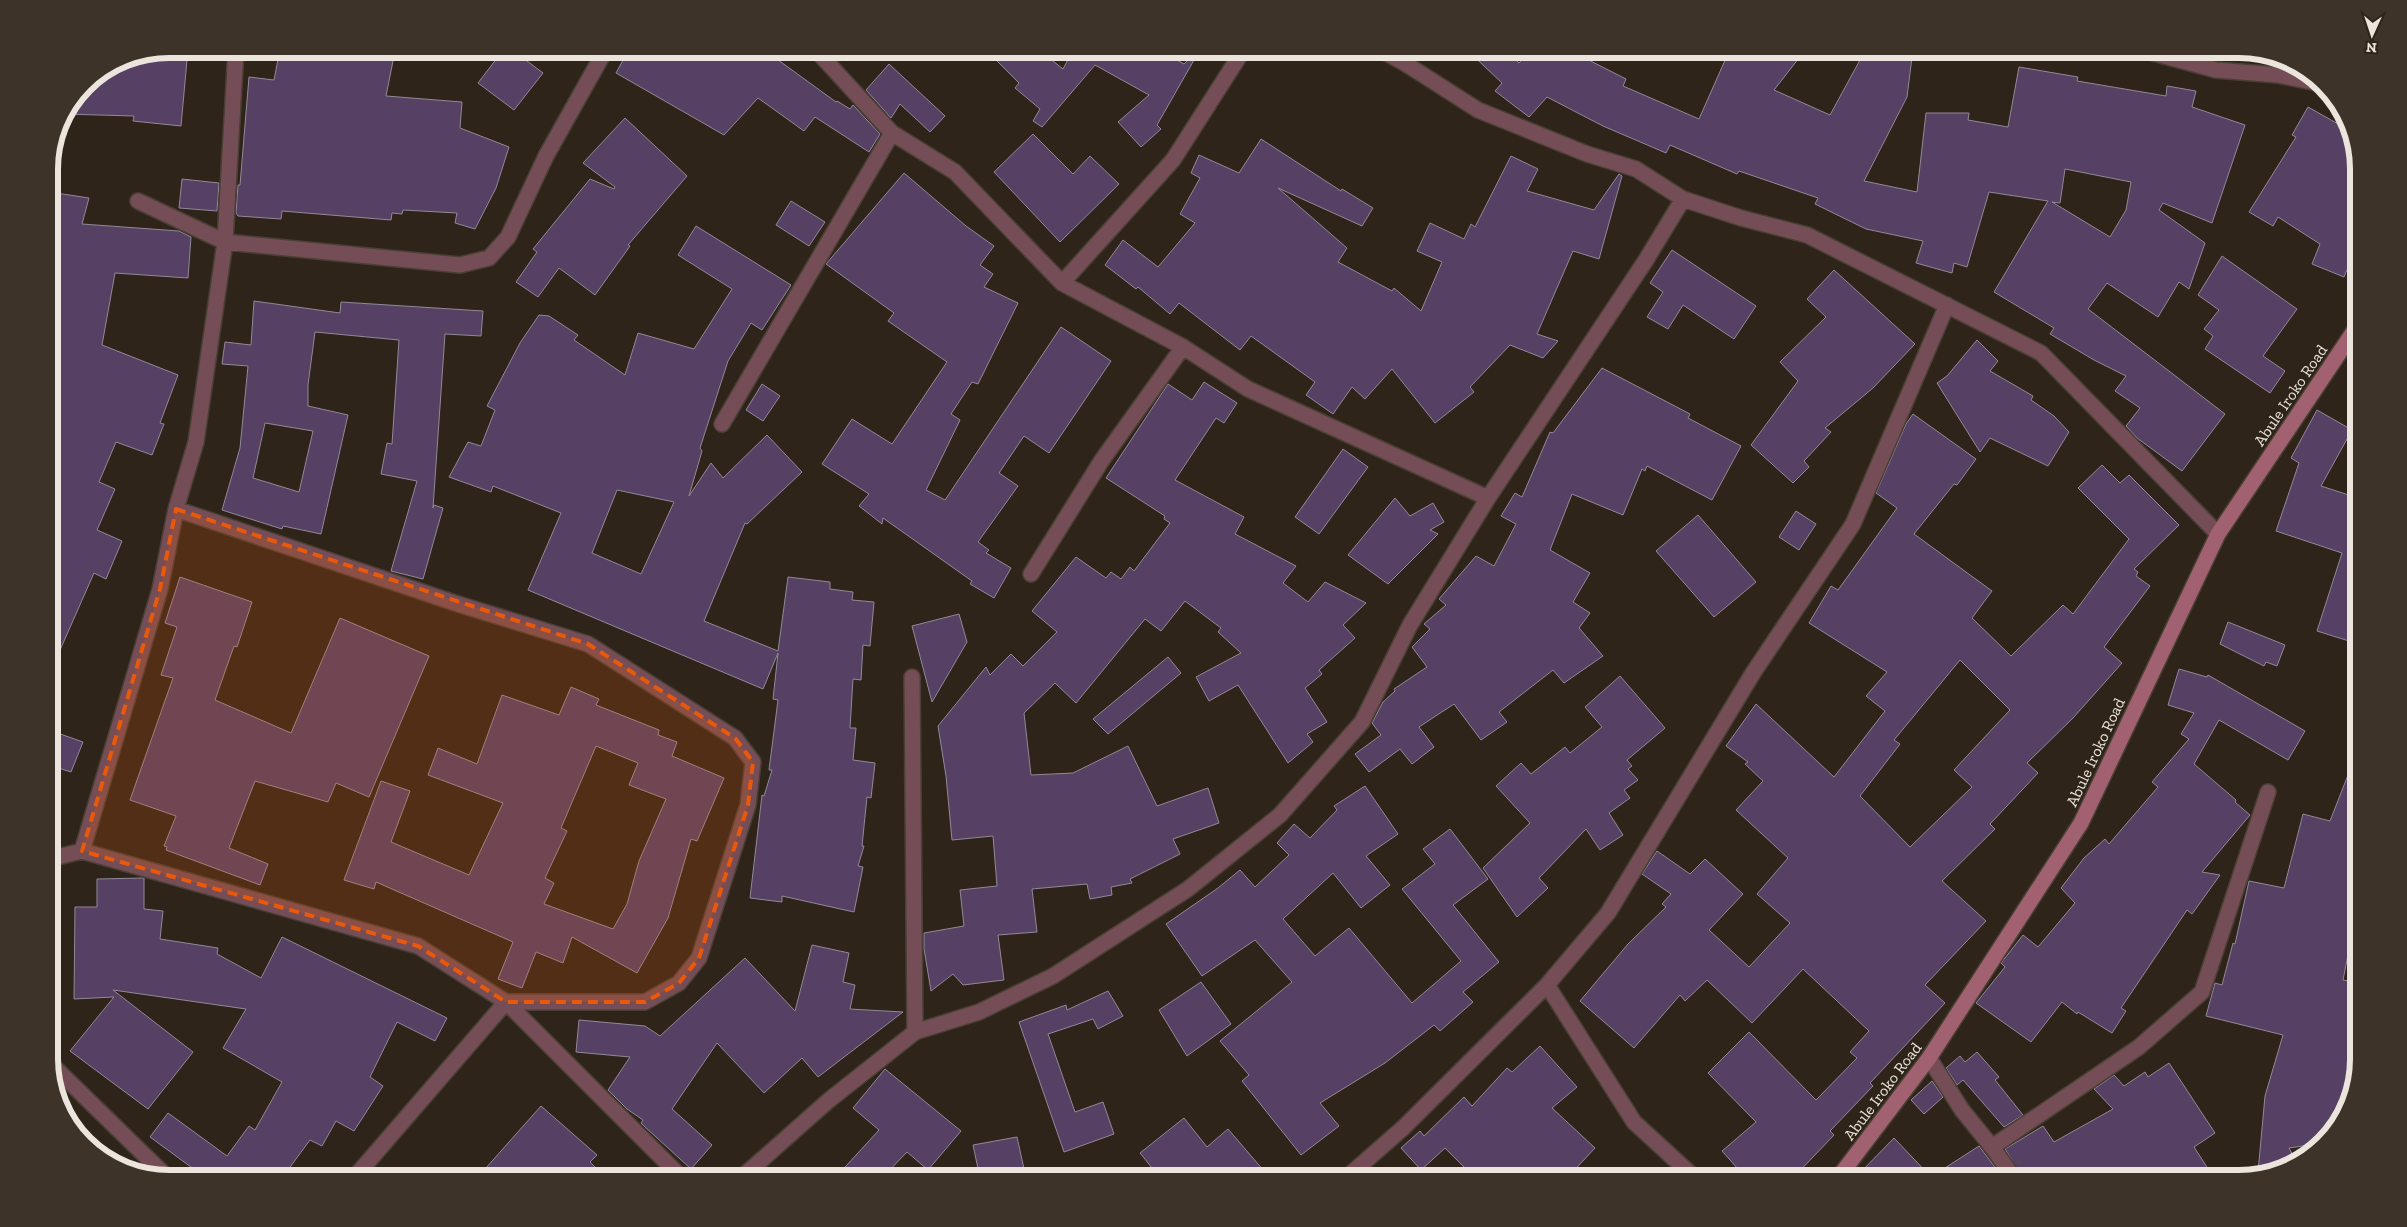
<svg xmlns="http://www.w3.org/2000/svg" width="2407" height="1227" font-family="'Zilla Slab',serif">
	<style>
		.building { fill: #564064; stroke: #928998; fill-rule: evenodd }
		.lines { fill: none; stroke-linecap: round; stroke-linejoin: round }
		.street-casing { stroke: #493f34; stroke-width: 18 }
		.secondary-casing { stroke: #493f34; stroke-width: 18 }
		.street { stroke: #754d56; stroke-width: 15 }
		.secondary { stroke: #a16171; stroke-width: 15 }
		.marked { fill: #e8590c; fill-opacity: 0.2; stroke: #e8590c; stroke-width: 4; stroke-dasharray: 10 6; stroke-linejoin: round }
		.labels { text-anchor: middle; stroke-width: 4; stroke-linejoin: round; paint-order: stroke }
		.street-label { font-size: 16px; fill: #ece5dd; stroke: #2e2419 }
		.rim { fill: none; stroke: #ece5dd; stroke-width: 6 }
	</style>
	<rect width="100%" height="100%" fill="#2e2419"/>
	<!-- building -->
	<path class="building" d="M 169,49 L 188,49 L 181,126 L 133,121 L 134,116 L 63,114 L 84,84 L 123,58 Z
		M 280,49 L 359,49 L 394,56 L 386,96 L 462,102 L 460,128 L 509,147 L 496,188 L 475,229 L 455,223 L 457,213 L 403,210 L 402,214 L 392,213 L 391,220 L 282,211 L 281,219 L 238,216 L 236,213 L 238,185 L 240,185 L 249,77 L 274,80 Z
		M 504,49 L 511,49 L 543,73 L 514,110 L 478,83 Z
		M 629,49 L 763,49 L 836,102 L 837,101 L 850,109 L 853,105 L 880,134 L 869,152 L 815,117 L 804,131 L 758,98 L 724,135 L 616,73 Z
		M 985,49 L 1038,49 L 1063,69 L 1072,52 L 1066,49 L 1157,49 L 1184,64 L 1191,57 L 1194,60 L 1157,125 L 1161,129 L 1141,147 L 1118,122 L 1149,95 L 1095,65 L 1042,127 L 1033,121 L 1040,109 L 1015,88 L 1019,83 Z
		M 1466,49 L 1504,49 L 1519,63 L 1532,49 L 1567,49 L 1626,79 L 1623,86 L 1699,119 L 1730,49 L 1806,49 L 1774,90 L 1830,115 L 1866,49 L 1913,49 L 1907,97 L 1864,181 L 1917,192 L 1926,113 L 1969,113 L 1968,120 L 2008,127 L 2019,67 L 2078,77 L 2077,81 L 2166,96 L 2167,86 L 2196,91 L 2192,107 L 2245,125 L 2212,223 L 2163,203 L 2159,210 L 2205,243 L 2189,289 L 2179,282 L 2158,317 L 2107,283 L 2088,309 L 2225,414 L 2182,471 L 2137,438 L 2126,426 L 2140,408 L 2115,391 L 2126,376 L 2094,360 L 2050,334 L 2054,328 L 1994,292 L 2048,201 L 1989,192 L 1967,267 L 1954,263 L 1952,273 L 1916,263 L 1923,241 L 1866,229 L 1815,204 L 1818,198 L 1739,171 L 1737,174 L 1670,145 L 1666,153 L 1603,126 L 1547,97 L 1529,117 L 1495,91 L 1502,83 ZM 2065,169 L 2131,182 L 2126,210 L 2110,237 L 2052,202 L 2060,203 Z
		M 889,64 L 945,116 L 930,132 L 900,104 L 891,118 L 866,90 Z
		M 2308,107 L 2347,129 L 2358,161 L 2358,244 L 2344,277 L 2312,264 L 2320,244 L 2278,217 L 2273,226 L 2249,212 L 2296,137 L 2292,135 Z
		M 625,118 L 687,176 L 628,245 L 630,246 L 595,295 L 559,268 L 538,297 L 516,282 L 537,252 L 533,249 L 590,179 L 614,189 L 615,187 L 583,163 Z
		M 1033,134 L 1073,174 L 1090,156 L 1119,184 L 1060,242 L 994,172 Z
		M 1261,139 L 1341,191 L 1342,189 L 1373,208 L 1362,226 L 1278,188 L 1347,248 L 1338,262 L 1392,291 L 1394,288 L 1421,311 L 1442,262 L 1417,251 L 1430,223 L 1464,239 L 1471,224 L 1475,227 L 1511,156 L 1538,169 L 1527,191 L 1594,210 L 1619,174 L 1622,176 L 1599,259 L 1573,251 L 1537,334 L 1558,341 L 1543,358 L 1510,345 L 1470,387 L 1474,392 L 1435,423 L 1392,369 L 1365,399 L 1352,387 L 1333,414 L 1306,395 L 1315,382 L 1251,336 L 1240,350 L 1179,303 L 1170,314 L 1138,287 L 1136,289 L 1105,265 L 1123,240 L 1158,267 L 1195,223 L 1180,214 L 1200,178 L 1191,173 L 1199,155 L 1239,173 Z
		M 904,173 L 966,226 L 994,246 L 980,265 L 993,274 L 984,287 L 1018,303 L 978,384 L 972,382 L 951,414 L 960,420 L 926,490 L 945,500 L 1061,327 L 1111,361 L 1049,453 L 1024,436 L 999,473 L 1018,486 L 978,542 L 989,550 L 986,553 L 1011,568 L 994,598 L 970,584 L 972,581 L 883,518 L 882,524 L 859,506 L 869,494 L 822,464 L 852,419 L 892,444 L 947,362 L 888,321 L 894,313 L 826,264 Z
		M 182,179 L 219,183 L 217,211 L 179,208 Z
		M 56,193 L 89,198 L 82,224 L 179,231 L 191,237 L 188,278 L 115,273 L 102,345 L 178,375 L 160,423 L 164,424 L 152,455 L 116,442 L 99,482 L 115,489 L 97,530 L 122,541 L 106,579 L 94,573 L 49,675 L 49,230 Z
		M 791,201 L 825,222 L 809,246 L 776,225 Z
		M 696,226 L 791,285 L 762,330 L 751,323 L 728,361 L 700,448 L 702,451 L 689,496 L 711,463 L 723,478 L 767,435 L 802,472 L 747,524 L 745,523 L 704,621 L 778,651 L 788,577 L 830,582 L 830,589 L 853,592 L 852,600 L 874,602 L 870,646 L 863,645 L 861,680 L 853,679 L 850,728 L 856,728 L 853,760 L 875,763 L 871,798 L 867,797 L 862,846 L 864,846 L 858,866 L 863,867 L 854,912 L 782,896 L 782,902 L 750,898 L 762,795 L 764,796 L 772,770 L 769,770 L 778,700 L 773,699 L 778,653 L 763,689 L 528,590 L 561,513 L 493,486 L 491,492 L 449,477 L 468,442 L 481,446 L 495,410 L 487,406 L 520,343 L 539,315 L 549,316 L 578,335 L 574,340 L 625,375 L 638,333 L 694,349 L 732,289 L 678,255 ZM 617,490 L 674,502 L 641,574 L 592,553 Z
		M 1672,250 L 1756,306 L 1734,339 L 1683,305 L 1668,329 L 1647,317 L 1663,292 L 1650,283 Z
		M 2222,256 L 2297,309 L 2263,356 L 2285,371 L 2270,393 L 2205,349 L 2213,336 L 2204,329 L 2219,310 L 2198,295 Z
		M 1834,270 L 1915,344 L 1873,388 L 1825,428 L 1831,432 L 1804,461 L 1809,467 L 1793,483 L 1751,445 L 1798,381 L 1780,362 L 1826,317 L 1807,299 Z
		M 254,301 L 340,313 L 341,302 L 483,311 L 481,336 L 445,334 L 433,508 L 434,505 L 443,508 L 423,579 L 391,571 L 417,481 L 381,474 L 387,443 L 392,444 L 399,340 L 315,332 L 308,385 L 308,406 L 348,415 L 321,534 L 283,526 L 282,529 L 222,510 L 240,448 L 248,366 L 222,364 L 225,342 L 251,345 ZM 265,423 L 313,431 L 299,492 L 253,478 Z
		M 1977,340 L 1998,361 L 1990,371 L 2033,396 L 2031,400 L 2054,416 L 2069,432 L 2048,466 L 1990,438 L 1980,452 L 1937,383 L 1947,376 Z
		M 1602,368 L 1690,414 L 1688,418 L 1741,446 L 1712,500 L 1647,466 L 1645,471 L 1642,469 L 1623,515 L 1572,494 L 1550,550 L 1590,573 L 1573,602 L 1590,613 L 1579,628 L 1603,656 L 1564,683 L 1553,670 L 1499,712 L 1507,722 L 1481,740 L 1454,704 L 1419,727 L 1434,747 L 1412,764 L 1400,749 L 1369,772 L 1355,754 L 1381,735 L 1372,723 L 1383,702 L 1395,691 L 1394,689 L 1427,667 L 1412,647 L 1430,629 L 1424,624 L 1446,605 L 1439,599 L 1476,556 L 1494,566 L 1516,524 L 1501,516 L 1515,493 L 1522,497 L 1550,432 L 1553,433 Z
		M 1204,382 L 1237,403 L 1224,423 L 1216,418 L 1175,480 L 1244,517 L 1235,534 L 1296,566 L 1283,583 L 1308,602 L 1325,582 L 1366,603 L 1343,625 L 1355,638 L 1319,670 L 1322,674 L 1305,688 L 1327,722 L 1307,734 L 1313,742 L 1288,763 L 1238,685 L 1209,701 L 1196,677 L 1241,653 L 1218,632 L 1221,628 L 1185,601 L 1161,631 L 1145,619 L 1076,703 L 1055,683 L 1024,713 L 1031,775 L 1073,773 L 1128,746 L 1157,806 L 1208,788 L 1219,823 L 1173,839 L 1180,854 L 1130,879 L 1132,883 L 1111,887 L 1112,895 L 1090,899 L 1087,884 L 1032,889 L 1037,932 L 998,935 L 1004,980 L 963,985 L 953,974 L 931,991 L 924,949 L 924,933 L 964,926 L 960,890 L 997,886 L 993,836 L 952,840 L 946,776 L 938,726 L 986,667 L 990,675 L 1011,654 L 1023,666 L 1057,632 L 1032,611 L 1076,557 L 1106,578 L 1111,572 L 1121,579 L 1130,567 L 1134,571 L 1170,523 L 1164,519 L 1165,516 L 1106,478 L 1168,384 L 1192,400 Z
		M 762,384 L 780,396 L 763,421 L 746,410 Z
		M 2317,410 L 2352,430 L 2321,486 L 2358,498 L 2358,615 L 2349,641 L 2317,631 L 2342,553 L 2276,531 L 2299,463 L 2291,458 Z
		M 1913,414 L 1976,459 L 1957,485 L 1954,484 L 1914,534 L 1992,591 L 1972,618 L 2011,656 L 2063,605 L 2073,614 L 2129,539 L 2078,488 L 2102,465 L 2120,483 L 2129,475 L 2179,525 L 2134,569 L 2138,572 L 2136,576 L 2150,586 L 2104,647 L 2122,663 L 2073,718 L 2027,763 L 2038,773 L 1990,824 L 1995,829 L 1942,881 L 1986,921 L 1925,985 L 1945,1003 L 1870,1083 L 1873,1086 L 1830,1131 L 1834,1135 L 1793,1178 L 1746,1178 L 1722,1151 L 1756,1122 L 1708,1073 L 1749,1032 L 1816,1100 L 1857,1058 L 1850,1052 L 1869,1031 L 1803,969 L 1752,1023 L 1707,980 L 1685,1001 L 1680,995 L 1634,1048 L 1580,1001 L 1628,944 L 1666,907 L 1662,904 L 1671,894 L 1642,874 L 1657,851 L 1690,874 L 1705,859 L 1743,894 L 1709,930 L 1749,967 L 1790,923 L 1757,894 L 1788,858 L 1736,810 L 1763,781 L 1745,764 L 1748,762 L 1726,746 L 1756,704 L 1834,777 L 1885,711 L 1866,696 L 1887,672 L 1809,623 L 1831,586 L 1838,590 L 1897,508 L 1876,493 L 1906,424 ZM 1960,660 L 2010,710 L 1954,770 L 1972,787 L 1910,847 L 1860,796 L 1900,744 L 1894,740 Z
		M 1343,449 L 1368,467 L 1319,534 L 1295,517 Z
		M 1395,498 L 1410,516 L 1433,503 L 1444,522 L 1430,530 L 1438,534 L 1388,584 L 1348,555 Z
		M 1796,511 L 1816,524 L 1799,550 L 1779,537 Z
		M 1698,515 L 1756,582 L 1714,617 L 1656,551 Z
		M 180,577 L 252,602 L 237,647 L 234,646 L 215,700 L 291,733 L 340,618 L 429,656 L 369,797 L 336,783 L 328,802 L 255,781 L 229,848 L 268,864 L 260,885 L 166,850 L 167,847 L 164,846 L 176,816 L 130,800 L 173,678 L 161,675 L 177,627 L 165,623 Z
		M 959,614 L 967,642 L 932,702 L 912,626 Z
		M 2228,622 L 2285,645 L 2277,666 L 2266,662 L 2264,666 L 2220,644 Z
		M 1168,657 L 1181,673 L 1108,734 L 1093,719 Z
		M 2179,669 L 2207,677 L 2208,675 L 2305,731 L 2288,760 L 2219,720 L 2194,764 L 2236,800 L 2235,802 L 2250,815 L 2202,872 L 2220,875 L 2192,914 L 2187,910 L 2121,1008 L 2126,1011 L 2112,1033 L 2078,1012 L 2077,1014 L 2062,1002 L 2031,1042 L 1976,1003 L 2005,967 L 2001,963 L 2023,935 L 2038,947 L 2075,903 L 2061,888 L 2084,858 L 2105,839 L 2109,844 L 2158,787 L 2152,782 L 2189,739 L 2181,734 L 2194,713 L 2168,705 Z
		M 1620,676 L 1665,728 L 1627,760 L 1632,766 L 1628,769 L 1638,780 L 1624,790 L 1630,798 L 1609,813 L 1623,835 L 1600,850 L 1586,829 L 1539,878 L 1548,888 L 1517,917 L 1483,868 L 1530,823 L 1496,786 L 1521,763 L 1531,774 L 1565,747 L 1570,753 L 1602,727 L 1585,707 Z
		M 571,687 L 599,699 L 596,705 L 659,730 L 658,735 L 677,742 L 672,756 L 724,778 L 697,841 L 691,839 L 668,918 L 637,973 L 572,937 L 563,963 L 536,952 L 522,988 L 498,979 L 513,942 L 376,882 L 374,889 L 344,880 L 381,781 L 410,791 L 391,842 L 469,875 L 503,803 L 428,775 L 438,748 L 477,764 L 502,695 L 559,715 ZM 596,746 L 638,763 L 629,785 L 666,799 L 639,861 L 627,904 L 613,929 L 544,904 L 554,883 L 545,878 L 567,831 L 561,828 Z
		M 49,730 L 83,742 L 71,772 L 49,765 Z
		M 2357,752 L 2358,904 L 2343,980 L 2358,983 L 2358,1059 L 2346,1111 L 2317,1144 L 2289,1148 L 2296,1161 L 2258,1172 L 2265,1096 L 2283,1035 L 2206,1016 L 2215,983 L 2222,985 L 2233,943 L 2235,944 L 2249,881 L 2284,888 L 2303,814 L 2330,821 Z
		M 1365,786 L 1398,834 L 1366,856 L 1390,885 L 1361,908 L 1333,873 L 1283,919 L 1315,956 L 1349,928 L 1412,1003 L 1461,961 L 1402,889 L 1435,864 L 1423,849 L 1450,829 L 1488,879 L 1453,905 L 1499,962 L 1463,992 L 1473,1002 L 1440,1031 L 1434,1025 L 1385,1063 L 1320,1103 L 1339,1126 L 1301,1155 L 1242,1081 L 1249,1075 L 1220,1041 L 1292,982 L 1255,940 L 1202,976 L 1166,924 L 1218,888 L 1240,870 L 1255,887 L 1289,855 L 1277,843 L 1294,824 L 1310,838 L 1337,810 L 1334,806 Z
		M 144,878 L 144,909 L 163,911 L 160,939 L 218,948 L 217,954 L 261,978 L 282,937 L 447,1018 L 435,1041 L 397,1022 L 370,1077 L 383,1086 L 354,1131 L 336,1121 L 322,1146 L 310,1140 L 282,1178 L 206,1178 L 150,1137 L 168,1113 L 227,1156 L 249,1126 L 255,1130 L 282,1082 L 223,1048 L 246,1009 L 113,990 L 193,1052 L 148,1109 L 70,1051 L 114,997 L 74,999 L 75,907 L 97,907 L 97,879 Z
		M 812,945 L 849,953 L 843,982 L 855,985 L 850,1009 L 903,1012 L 818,1077 L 802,1058 L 764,1093 L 717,1043 L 672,1109 L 712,1145 L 691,1169 L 645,1127 L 641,1123 L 643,1120 L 627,1109 L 608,1090 L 630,1057 L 576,1052 L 579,1020 L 645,1026 L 660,1036 L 745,958 L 795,1011 Z
		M 1201,982 L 1231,1024 L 1187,1056 L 1159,1010 Z
		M 1108,991 L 1123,1016 L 1098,1029 L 1093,1019 L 1048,1034 L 1075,1112 L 1103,1102 L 1114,1134 L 1064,1152 L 1019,1022 L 1066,1005 L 1067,1010 Z
		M 1540,1046 L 1577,1087 L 1552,1108 L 1595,1148 L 1567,1178 L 1475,1178 L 1445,1148 L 1421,1170 L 1401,1148 L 1420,1131 L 1424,1136 L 1464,1097 L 1472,1106 L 1507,1068 L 1512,1072 Z
		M 1977,1052 L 1999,1077 L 1995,1080 L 2023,1115 L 2004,1127 L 1963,1080 L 1957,1085 L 1946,1068 L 1960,1056 L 1965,1062 Z
		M 2169,1063 L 2215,1133 L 2194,1147 L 2214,1178 L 2023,1178 L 2005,1149 L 2043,1126 L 2054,1142 L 2113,1109 L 2094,1089 L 2114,1075 L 2124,1086 L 2145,1072 L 2148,1077 Z
		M 885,1069 L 961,1131 L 928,1170 L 907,1152 L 882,1178 L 835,1178 L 879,1130 L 853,1108 Z
		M 1932,1081 L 1943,1097 L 1924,1114 L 1911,1100 Z
		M 541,1106 L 597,1155 L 590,1162 L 606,1178 L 477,1178 Z
		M 1184,1118 L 1207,1147 L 1228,1129 L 1270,1178 L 1160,1178 L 1140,1153 Z
		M 1017,1137 L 1026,1178 L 980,1178 L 973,1145 Z
		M 1894,1138 L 1931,1177 L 1979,1146 L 2003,1178 L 1855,1178 Z"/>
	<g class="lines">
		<defs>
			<path id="street" d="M 815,49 L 892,133 L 955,172 L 1062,283 L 1183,347 L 1248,389 L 1488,498
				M 1379,49 L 1406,64 L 1478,110 L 1587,154 L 1636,169 L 1683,199 L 1741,218 L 1807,235 L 2041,353 L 2218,534
				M 2127,49 L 2146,51 L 2216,70 L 2278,75 L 2317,83
				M 138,201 L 225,242 L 460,265 L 489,258 L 508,237 L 546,156 L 606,49
				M 1062,283 L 1173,160 L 1244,49
				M 722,424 L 892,133
				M 176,509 L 458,604 L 588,644 L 735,738 L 753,762 L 748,805 L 699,958 L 679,983 L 645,1002 L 506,1002 L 354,1178
				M 1031,574 L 1102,460 L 1183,347
				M 912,677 L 915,1032
				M 82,851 L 160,589 L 176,509 L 196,442 L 225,242 L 236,49
				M 49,859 L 82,851 L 418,946 L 506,1002 L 682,1178
				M 1547,985 L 1634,1122 L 1695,1178
				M 1929,1058 L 1962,1110 L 1992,1147 L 2014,1178
				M 49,1062 L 168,1178
				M 1992,1147 L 2139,1047 L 2202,992 L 2268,792
				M 741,1178 L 828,1101 L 915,1032 L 979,1012 L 1053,976 L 1188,889 L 1280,815 L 1362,722 L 1410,625 L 1488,498 L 1646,260 L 1683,199
				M 1346,1178 L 1403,1128 L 1547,985 L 1608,913 L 1753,673 L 1853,524 L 1947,305"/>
			<path id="secondary" d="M 1838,1178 L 1929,1058 L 2081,823 L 2218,534 L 2358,325"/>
		</defs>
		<!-- street casing -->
		<use href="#street" class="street-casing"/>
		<!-- secondary casing -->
		<use href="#secondary" class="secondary-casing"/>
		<!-- street -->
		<use href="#street" class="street"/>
		<!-- secondary -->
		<use href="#secondary" class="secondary"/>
	</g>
	<!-- marked area -->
	<path class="marked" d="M 176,509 L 588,644 L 735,738 L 753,762 L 748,805 L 699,958 L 679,983 L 645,1002 L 506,1002 L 418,946 L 82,851 L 160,589 Z"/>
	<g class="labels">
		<!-- street labels -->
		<g class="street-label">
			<text transform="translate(2290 395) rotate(-56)" y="6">Abule Iroko Road</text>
			<text transform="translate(2095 752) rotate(-65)" y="6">Abule Iroko Road</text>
			<text transform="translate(1882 1091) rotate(-53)" y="6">Abule Iroko Road</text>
		</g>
	</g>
	<!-- crop -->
	<path d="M0 0H2407V1227H0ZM169 58H2239A111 111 0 0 1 2350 169V1059A111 111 0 0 1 2239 1170H169A111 111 0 0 1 58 1059V169A111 111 0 0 1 169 58Z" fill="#3d3329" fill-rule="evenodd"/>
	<path class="rim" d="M169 58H2239A111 111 0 0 1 2350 169V1059A111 111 0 0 1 2239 1170H169A111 111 0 0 1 58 1059V169A111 111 0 0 1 169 58Z"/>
	<!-- north arrow -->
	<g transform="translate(2372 35) rotate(183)" stroke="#2e2419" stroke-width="4" paint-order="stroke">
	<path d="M0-4L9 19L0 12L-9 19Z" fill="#ece5dd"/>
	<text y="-8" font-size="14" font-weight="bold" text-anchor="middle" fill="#ece5dd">N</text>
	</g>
</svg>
